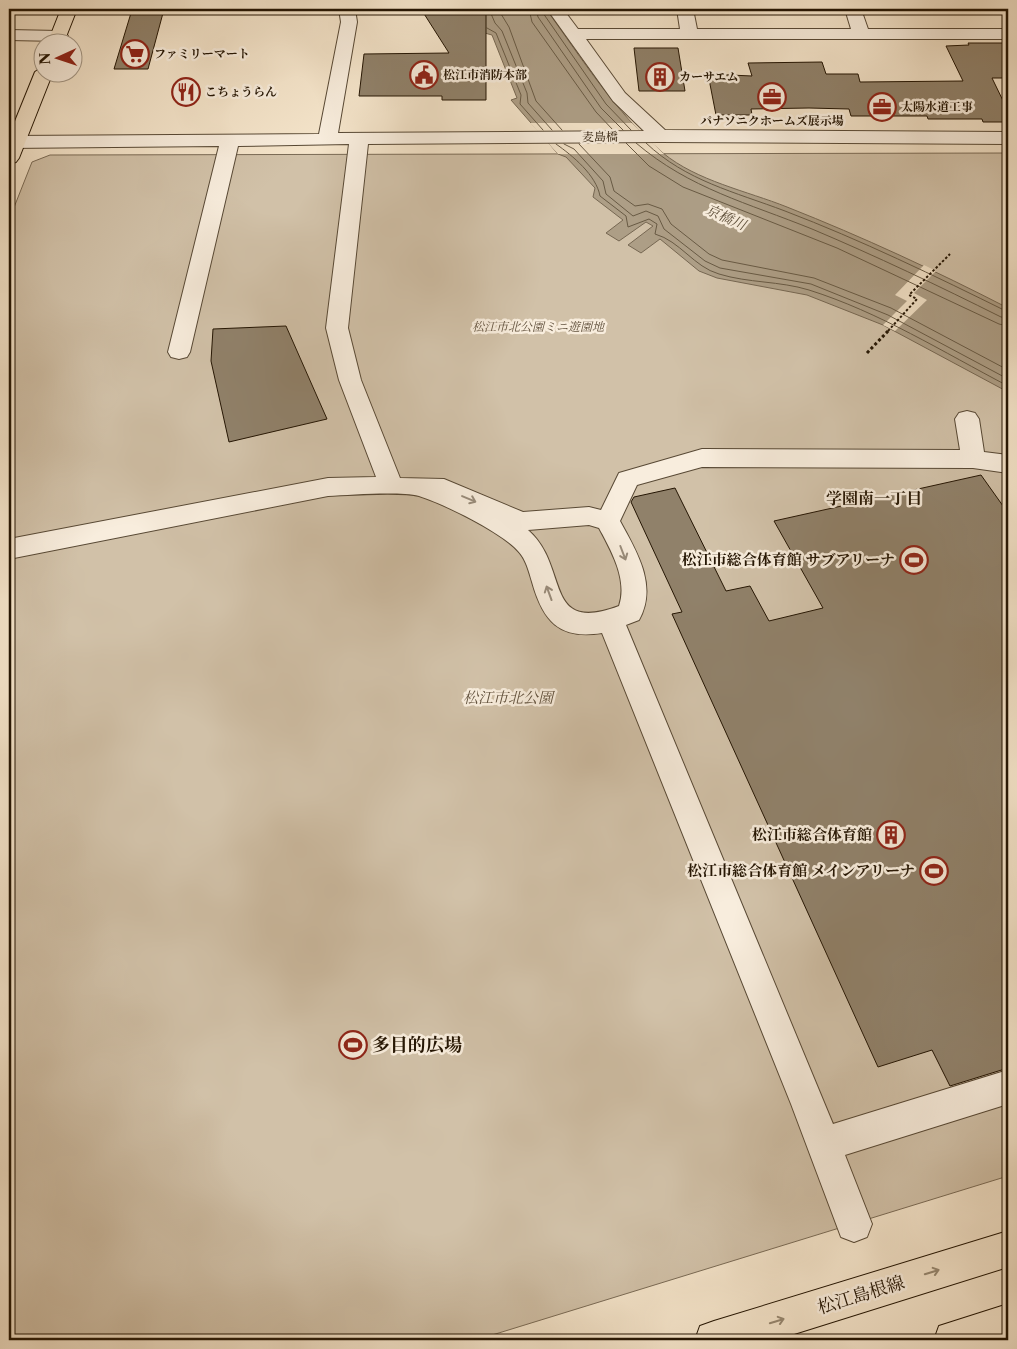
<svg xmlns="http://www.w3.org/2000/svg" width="1017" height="1349" font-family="'Libre Caslon Text','Noto Serif JP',serif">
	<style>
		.green { fill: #d1c1a8; stroke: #7a6b56 }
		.water { fill: #ad9e86; stroke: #766752 }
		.pier { fill: #f4e4ca }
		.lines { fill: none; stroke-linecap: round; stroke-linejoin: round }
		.shore { stroke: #685a44; stroke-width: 1 }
		.stream { fill: #766752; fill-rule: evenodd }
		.building { fill: #90816a; stroke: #241503 }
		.minor-casing { stroke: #584935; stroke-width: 2 }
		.major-casing { stroke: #241503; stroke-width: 2 }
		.path-far1 { stroke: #241503; stroke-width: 2; stroke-dasharray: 2.5 2; stroke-linecap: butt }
		.path { stroke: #241503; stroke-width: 3; stroke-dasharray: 3 2.5; stroke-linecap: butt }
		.minor { fill: #f8eddd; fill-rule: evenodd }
		.major { fill: #f4e4ca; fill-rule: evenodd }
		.oneway { stroke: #998c7b }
		.oneway2 { stroke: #968770 }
		.labels { text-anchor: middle; stroke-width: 5; stroke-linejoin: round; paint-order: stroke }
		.far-poi-label { font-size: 12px; font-weight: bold; fill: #241503; stroke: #f8eddd; text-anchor: start }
		.far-street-label { font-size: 12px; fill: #241503; stroke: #f8eddd }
		.far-park-label { font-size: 12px; font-style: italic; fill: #61513d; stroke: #f8eddd }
		.far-water-label { font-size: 14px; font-style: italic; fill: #5b4c37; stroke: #f8eddd }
		.poi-label { font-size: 15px; font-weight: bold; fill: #241503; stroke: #f8eddd; text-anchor: end }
		.park-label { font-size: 15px; font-style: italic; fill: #61513d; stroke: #f8eddd }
		.neighbourhood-label { font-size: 16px; font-weight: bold; fill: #241503; stroke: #f8eddd }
		.near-poi-label { font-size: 18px; font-weight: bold; fill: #241503; stroke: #f8eddd; text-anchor: start }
		.near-street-label { font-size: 18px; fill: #241503; stroke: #f8eddd }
	</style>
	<rect width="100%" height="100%" fill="#f4e4ca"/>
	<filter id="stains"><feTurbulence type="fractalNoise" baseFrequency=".004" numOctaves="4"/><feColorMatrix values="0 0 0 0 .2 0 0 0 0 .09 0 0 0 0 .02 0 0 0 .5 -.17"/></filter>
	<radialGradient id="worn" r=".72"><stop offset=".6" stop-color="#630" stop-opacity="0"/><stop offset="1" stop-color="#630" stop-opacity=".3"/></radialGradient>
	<!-- green -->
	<path class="green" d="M 1008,153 L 1008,1176 L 476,1340 L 9,1340 L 9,220 L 32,162 L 50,155 Z"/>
	<!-- water -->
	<path class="water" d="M 475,9 L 546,9 C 583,60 614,111 663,153 C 697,181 747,191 787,207 C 863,237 936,271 1008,308 L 1008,392 L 883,325 L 807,295 L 717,278 L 699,271 L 660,239 L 641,253 L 628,245 L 653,226 L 646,222 L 619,241 L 606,233 L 623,220 L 593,197 L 595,188 L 566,157 L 558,154 L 511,100 L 517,98 L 492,35 L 481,32 L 484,21 Z"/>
	<!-- pier -->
	<path class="pier" d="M 530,123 L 632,123 L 664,154 L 558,154 Z
		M 924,265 L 936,271 L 914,293 L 927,300 L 895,331 L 883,325 L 907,301 L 895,295 Z"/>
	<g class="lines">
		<!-- shore -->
		<path class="shore" d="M 489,9 L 495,23 L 502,31 L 527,93 L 528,103 L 552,130
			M 498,9 L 509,27 L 536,101 L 562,130
			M 529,9 L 532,22 L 596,112 L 613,130
			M 536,9 L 538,17 L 601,108 L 623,130
			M 543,9 L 543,13 L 606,104 L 631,130
			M 487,28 L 496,33 L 521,95 L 520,104 L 543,130
			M 626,143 L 649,166 L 683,187 L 837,248 L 999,324 L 1008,326
			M 636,143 C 690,189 748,203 812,229 C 876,256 939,286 1001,317 L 1008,318
			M 646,143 C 686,181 735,192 785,211 C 861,240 935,276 1008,312
			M 556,144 C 573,156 596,175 600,196 L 626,216 L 628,227 L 649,219 L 657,224 L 655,234 C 680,241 694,267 719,274 C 748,283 780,281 809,290 C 879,312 943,352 1008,386
			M 564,144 L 574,149 L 603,181 L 606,194 L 633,216 L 646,211 L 658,216 L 664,229 L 705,261 L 720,268 L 811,284 L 888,315 L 1008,379
			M 579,144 L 610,177 L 614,191 L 635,206 L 648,204 L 662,209 L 671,224 L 709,254 L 722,260 L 814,278 L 891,308 L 1008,370"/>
		<!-- stream -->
		<path class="stream" d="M 90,9 L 97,9 L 94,11 Z"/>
	</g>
	<!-- building -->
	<path class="building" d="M 421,9 L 486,9 L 486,100 L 442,100 L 442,96 L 359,96 L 364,54 L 449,53 Z
		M 131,13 L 163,13 L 148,69 L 114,69 Z
		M 968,43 L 1008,43 L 1008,78 L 992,78 L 1008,111 L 1008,122 L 983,122 L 982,119 L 928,119 L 927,116 L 851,116 L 849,109 L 809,108 L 751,109 L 752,115 L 716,115 L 708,74 L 752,76 L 748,63 L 822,62 L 826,74 L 858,74 L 860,82 L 963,81 L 946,46 L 969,45 Z
		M 634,48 L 678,48 L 685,91 L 639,91 Z
		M 286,326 L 327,419 L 229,442 L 211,361 L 213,329 Z
		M 981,475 L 1008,513 L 1008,1068 L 950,1086 L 932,1050 L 878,1067 L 672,614 L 682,612 L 631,502 L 634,497 L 675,488 L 726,591 L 750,586 L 769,621 L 823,608 L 774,521 Z"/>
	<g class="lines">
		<defs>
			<path id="minor" d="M 339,9 L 355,9 L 357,22 L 338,133 L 644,131 L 613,101 L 547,9 L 563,9 L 578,29 L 680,29 L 677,9 L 693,9 L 697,29 L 851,29 L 845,9 L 861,9 L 868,29 L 1008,29 L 1008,39 L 586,39 L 625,93 L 665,130 L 1008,132 L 1008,144 L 660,142 L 368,144 L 348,328 L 361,380 L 400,478 L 444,479 L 523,512 L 589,507 L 601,510 L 619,473 L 702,449 L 960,450 L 955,419 L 959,413 L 967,411 L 975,413 L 979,419 L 984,452 L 1008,455 L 1008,473 L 973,468 L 702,467 L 637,485 L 620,521 C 637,552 658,586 639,620 L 626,625 L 833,1124 L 1008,1070 L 1008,1104 L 845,1155 L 872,1224 L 867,1237 L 854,1242 L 841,1237 L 791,1104 L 602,633 C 559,640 543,621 532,582 C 529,572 526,559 518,551 C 501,532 444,504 419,496 C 399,491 350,495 328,496 L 9,559 L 9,539 L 328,478 L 376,477 L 339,380 L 326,328 L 349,144 L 238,146 L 190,352 L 187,357 L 179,359 L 171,357 L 168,352 L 219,146 L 9,148 L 9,136 L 319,134 L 341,22 ZM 589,525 L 599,528 C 611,550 628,580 619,606 C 542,635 570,566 528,530 Z
				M 9,30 L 59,31 L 65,32 L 68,36 L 65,40 L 59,41 L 9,40 Z"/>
			<path id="major" d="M 61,9 L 77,9 L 64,42 L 48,42 Z
				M 42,67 L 42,72 L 53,72 L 19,158 L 16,162 L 9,164 L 9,136 L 35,72 Z
				M 1008,1231 L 1008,1267 L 775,1340 L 695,1340 L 700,1326 L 714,1321 Z
				M 1008,1304 L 1008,1340 L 934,1340 L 939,1326 Z"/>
		</defs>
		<!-- minor casing -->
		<use href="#minor" class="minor-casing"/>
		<!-- major casing -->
		<use href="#major" class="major-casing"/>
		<!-- path-far1 -->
		<path class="path-far1" d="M 888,331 L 917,299 L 909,295 L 950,254"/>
		<!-- path -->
		<path class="path" d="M 867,353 L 889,330"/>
		<!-- minor -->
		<use href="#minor" class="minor"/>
		<!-- major -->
		<use href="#major" class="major"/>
	</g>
	<!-- one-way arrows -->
	<defs><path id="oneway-shaft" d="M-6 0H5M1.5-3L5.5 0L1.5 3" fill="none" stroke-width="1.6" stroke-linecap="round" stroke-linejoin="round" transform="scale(1.25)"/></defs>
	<g class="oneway">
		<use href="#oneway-shaft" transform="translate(469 499) rotate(23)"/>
		<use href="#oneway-shaft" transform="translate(623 553) rotate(69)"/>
		<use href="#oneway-shaft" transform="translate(549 593) rotate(-110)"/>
	</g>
	<g class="oneway2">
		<use href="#oneway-shaft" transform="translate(932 1272) rotate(-17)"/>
		<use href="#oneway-shaft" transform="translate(777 1321) rotate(-17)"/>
	</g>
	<!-- icons -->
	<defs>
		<symbol id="supermarket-ring" viewBox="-11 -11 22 22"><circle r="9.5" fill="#f8eddd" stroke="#8f2418" stroke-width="1.5"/><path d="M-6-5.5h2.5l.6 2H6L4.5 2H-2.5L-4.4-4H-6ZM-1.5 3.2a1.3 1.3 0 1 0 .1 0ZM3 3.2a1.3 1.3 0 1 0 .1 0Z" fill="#8f2418"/></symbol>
		<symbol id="civic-ring" viewBox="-11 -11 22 22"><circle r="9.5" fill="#f8eddd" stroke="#8f2418" stroke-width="1.5"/><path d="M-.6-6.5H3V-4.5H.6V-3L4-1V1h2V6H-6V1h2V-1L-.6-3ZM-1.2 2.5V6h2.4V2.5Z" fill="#8f2418"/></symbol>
		<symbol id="building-ring" viewBox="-11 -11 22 22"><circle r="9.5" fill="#f8eddd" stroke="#8f2418" stroke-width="1.5"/><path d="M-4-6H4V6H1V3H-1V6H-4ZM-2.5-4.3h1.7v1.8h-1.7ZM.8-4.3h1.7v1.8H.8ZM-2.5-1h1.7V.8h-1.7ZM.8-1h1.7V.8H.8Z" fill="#8f2418"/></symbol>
		<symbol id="restaurant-ring" viewBox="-11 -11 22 22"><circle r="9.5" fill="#f8eddd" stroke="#8f2418" stroke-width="1.5"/><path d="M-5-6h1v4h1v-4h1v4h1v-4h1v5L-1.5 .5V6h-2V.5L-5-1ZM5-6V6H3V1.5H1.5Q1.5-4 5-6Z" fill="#8f2418"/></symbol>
		<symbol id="office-ring" viewBox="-11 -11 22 22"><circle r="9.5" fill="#f8eddd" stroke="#8f2418" stroke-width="1.5"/><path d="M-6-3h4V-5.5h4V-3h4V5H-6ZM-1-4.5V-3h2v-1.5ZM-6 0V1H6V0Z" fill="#8f2418"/></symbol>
		<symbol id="stadium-ring" viewBox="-11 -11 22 22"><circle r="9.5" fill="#f8eddd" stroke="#8f2418" stroke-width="1.5"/><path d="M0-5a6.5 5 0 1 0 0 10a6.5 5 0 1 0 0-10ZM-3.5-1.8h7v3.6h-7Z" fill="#8f2418"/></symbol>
	</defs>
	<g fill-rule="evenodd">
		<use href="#supermarket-ring" x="119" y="38" width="32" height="32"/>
		<use href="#civic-ring" x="408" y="59" width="32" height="32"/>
		<use href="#building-ring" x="644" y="61" width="32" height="32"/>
		<use href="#restaurant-ring" x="170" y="76" width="32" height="32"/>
		<use href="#office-ring" x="756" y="81" width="32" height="32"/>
		<use href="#office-ring" x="866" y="91" width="32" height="32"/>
		<use href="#stadium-ring" x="898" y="544" width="32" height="32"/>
		<use href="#building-ring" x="875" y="819" width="32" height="32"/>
		<use href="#stadium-ring" x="918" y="855" width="32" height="32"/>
		<use href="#stadium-ring" x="337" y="1029" width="32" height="32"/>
	</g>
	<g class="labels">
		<!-- far-poi labels -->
		<g class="far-poi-label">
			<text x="154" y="58">ファミリーマート</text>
			<text x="443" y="79">松江市消防本部</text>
			<text x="679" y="81">カーサエム</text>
			<text x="205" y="96">こちょうらん</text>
			<text x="901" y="111">太陽水道工事</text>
			<text x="772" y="125" text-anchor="middle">パナソニクホームズ展示場</text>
		</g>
		<!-- far-street labels -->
		<g class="far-street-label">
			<text transform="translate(600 137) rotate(-1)" y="4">麦島橋</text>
		</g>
		<!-- far-park labels -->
		<g class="far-park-label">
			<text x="538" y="331">松江市北公園ミニ遊園地</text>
		</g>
		<!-- far-water labels -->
		<g class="far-water-label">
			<text transform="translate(726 217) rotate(24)" y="5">京橋川</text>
		</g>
		<!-- poi labels -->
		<g class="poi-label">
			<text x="895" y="565">松江市総合体育館 サブアリーナ</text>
			<text x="872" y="840">松江市総合体育館</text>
			<text x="915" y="876">松江市総合体育館 メインアリーナ</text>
		</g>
		<!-- park labels -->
		<g class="park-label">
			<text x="508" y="703">松江市北公園</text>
		</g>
		<!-- neighbourhood labels -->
		<g class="neighbourhood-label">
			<text x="874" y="504">学園南一丁目</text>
		</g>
		<!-- near-poi labels -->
		<g class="near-poi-label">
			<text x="372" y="1051">多目的広場</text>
		</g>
		<!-- near-street labels -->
		<g class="near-street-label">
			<text transform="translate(861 1295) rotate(-17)" y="6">松江島根線</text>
		</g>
	</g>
	<!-- margin -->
	<rect width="1017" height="1349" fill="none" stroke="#f4e4ca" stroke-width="30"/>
	<rect x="10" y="10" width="997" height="1329" fill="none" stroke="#241503" stroke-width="2.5"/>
	<rect x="15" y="15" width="987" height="1319" fill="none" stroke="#241503"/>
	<!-- north arrow -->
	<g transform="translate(58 58) rotate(267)"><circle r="24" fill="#f8eddd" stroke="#a39786"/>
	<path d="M0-4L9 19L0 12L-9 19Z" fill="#8f2418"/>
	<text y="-8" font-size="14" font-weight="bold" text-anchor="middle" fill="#241503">N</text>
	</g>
	<rect width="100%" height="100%" filter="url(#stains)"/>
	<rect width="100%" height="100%" fill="url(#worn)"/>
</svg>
